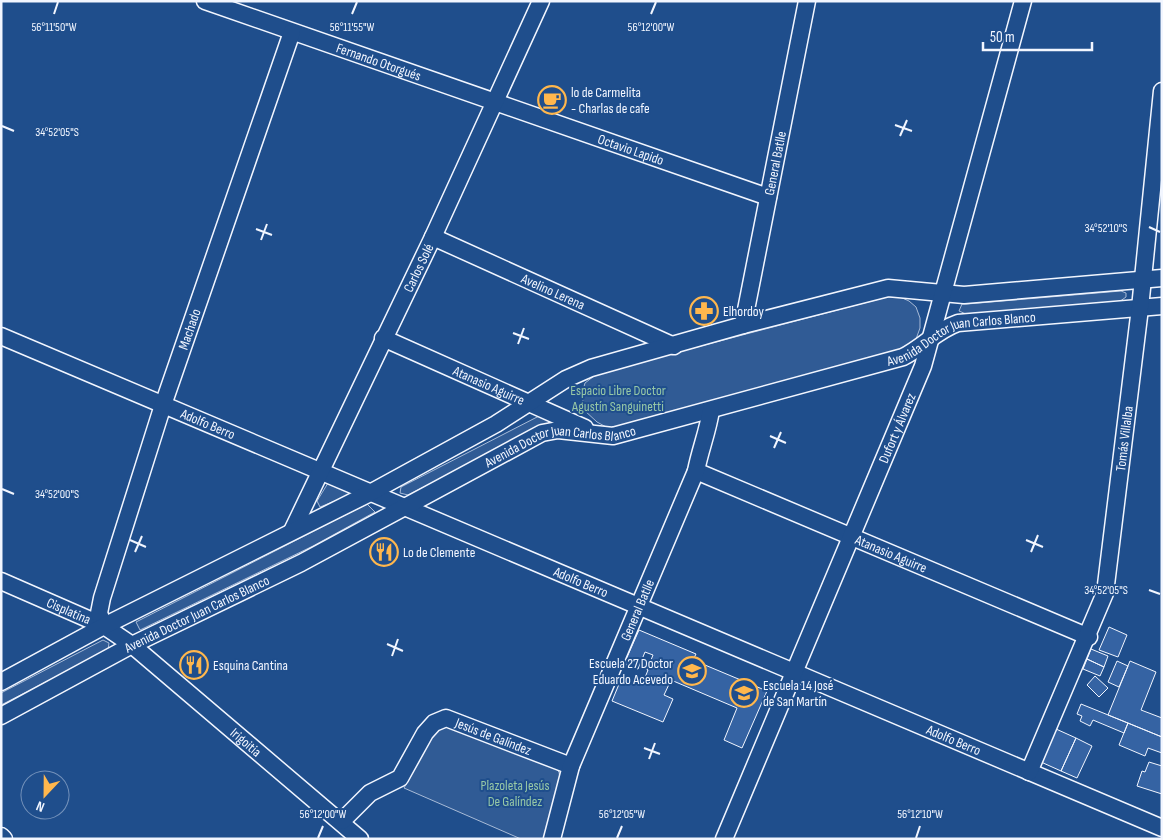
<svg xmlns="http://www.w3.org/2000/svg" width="1163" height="840" font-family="'Sofia Sans Condensed',sans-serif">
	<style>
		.built { fill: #305b95; stroke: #a8bbd7 }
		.building { fill: #3563a3; stroke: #f2f6ff }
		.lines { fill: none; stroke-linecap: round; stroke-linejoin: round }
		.minor-casing { stroke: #f2f6ff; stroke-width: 19 }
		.minor { stroke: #1f4e8c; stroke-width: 16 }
		.ticks { fill: none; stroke: #f2f6ff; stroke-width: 2 }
		.labels { text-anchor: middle; stroke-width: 4; stroke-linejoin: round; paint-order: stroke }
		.street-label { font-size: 14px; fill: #f2f6ff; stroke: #1f4e8c }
		.poi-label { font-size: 14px; fill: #f2f6ff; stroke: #1f4e8c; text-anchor: start }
		.park-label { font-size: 14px; fill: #97c8a6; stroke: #1f4e8c }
		.ticks-label { font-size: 12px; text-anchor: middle; fill: #f2f6ff; stroke: #1f4e8c; stroke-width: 4; stroke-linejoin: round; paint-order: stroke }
	</style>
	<rect width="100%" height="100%" fill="#1f4e8c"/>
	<!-- built -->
	<path class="built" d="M 1121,291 L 1126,293 L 1126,297 L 1119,302 L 966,314 L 959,311 L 962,304 L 967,304 Z
		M 887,297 L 900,297 L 909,301 L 916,307 L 920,318 L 920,328 L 916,339 L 909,347 L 902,350 L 616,429 L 608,428 L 597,422 L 584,410 L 582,394 L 585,383 L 598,373 Z
		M 541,415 L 549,421 L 548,424 L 408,495 L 400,493 L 401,487 Z
		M 328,483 L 348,488 L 350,493 L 347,496 L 320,507 L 317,501 Z
		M 367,504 L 375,512 L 313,546 L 140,630 L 136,622 Z
		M 103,640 L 109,643 L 108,650 L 1,705 L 1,693 Z
		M 444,726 L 451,726 L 554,767 L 559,772 L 560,779 L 546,839 L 521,839 L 404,788 L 435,732 Z"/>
	<!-- building -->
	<path class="building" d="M 1109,627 L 1127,635 L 1118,657 L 1099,650 Z
		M 639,630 L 696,654 L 693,660 L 767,691 L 742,748 L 724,740 L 737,708 L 671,680 L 664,695 L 673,699 L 663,722 L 612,701 L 622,677 L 642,685 L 648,670 L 647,670 L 653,655 L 645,652 L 638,669 L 624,664 Z
		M 1091,649 L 1108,656 L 1104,667 L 1087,659 Z
		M 1087,659 L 1104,667 L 1100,676 L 1083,669 Z
		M 1117,661 L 1128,666 L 1119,687 L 1108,682 Z
		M 1130,661 L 1156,672 L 1141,710 L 1162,718 L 1162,737 L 1108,715 Z
		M 1095,676 L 1108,688 L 1099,697 L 1087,685 Z
		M 1081,704 L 1128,723 L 1124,733 L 1093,720 L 1090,726 L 1080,721 L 1082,716 L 1077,714 Z
		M 1128,723 L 1162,737 L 1162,753 L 1148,748 L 1145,756 L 1119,745 Z
		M 1056,729 L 1076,738 L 1061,771 L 1041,762 Z
		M 1076,738 L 1092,746 L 1077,778 L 1061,771 Z
		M 1149,762 L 1162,766 L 1162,794 L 1137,786 L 1142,771 L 1145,772 Z"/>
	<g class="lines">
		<defs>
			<g id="minor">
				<path id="s1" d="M 205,1 L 768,197"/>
				<path id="s2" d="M 433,237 L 674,346"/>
				<path id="s3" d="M 743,325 L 807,1"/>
				<path id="s4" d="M 1,336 L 1162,828"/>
				<path id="s5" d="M 383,338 L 585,428"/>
				<path id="s6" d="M 696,471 L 1089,637"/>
				<path id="s7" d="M 292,531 L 433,237 L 541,1"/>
				<path id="s8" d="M 1,581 L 104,626 L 132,645 L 360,839"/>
				<path id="s9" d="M 104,626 L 99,613 L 102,598 L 163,405 L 292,32"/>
				<path d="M 1,682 L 104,626 L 370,493 L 496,424 L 566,379 L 591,368 L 743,325 L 888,288 L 964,295 L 1162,278"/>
				<path id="s10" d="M 1,716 L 132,645 L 301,563 L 542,433 L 558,430 L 613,436 L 903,357 C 923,347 937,330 958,323 L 1162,306"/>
				<path id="s11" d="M 1029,772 L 1105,593 L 1140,308 L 1162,91"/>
				<path id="s12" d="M 342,821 L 370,793 L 400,778 L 425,733 L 434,723 L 446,718 L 571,766"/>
				<path d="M 1,836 L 4,839"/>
				<path id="s13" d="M 552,839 L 571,766 L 696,471 C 700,450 708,431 711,410"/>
				<path id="s14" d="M 724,839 L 923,366 L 1023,1"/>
			</g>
		</defs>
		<!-- minor casing -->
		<use href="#minor" class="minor-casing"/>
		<!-- minor -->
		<use href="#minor" class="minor"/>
	</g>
	<!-- ticks -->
	<path class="ticks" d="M 54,14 L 58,2M 352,14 L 357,2M 651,14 L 656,2M 895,125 L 912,131M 2,126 L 14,131M 900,136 L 907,120M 1149,227 L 1160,232M 256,229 L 272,235M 261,240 L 267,224M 513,333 L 529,339M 518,344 L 524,328M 770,436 L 786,443M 774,448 L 781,432M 2,489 L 14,494M 130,540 L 146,547M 1026,540 L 1043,547M 135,552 L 142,536M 1031,552 L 1038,535M 1149,590 L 1160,594M 387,644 L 403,651M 392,656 L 398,639M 644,748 L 660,754M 649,759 L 655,743M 318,838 L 323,826M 617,838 L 622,826M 916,838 L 920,826"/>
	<!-- icons -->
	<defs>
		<symbol id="cafe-ring" viewBox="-11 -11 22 22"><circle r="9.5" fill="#1f4e8c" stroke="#ffb74d" stroke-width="1.5"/><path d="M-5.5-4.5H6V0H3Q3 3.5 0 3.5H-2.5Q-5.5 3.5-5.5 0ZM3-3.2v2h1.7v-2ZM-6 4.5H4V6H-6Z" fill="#ffb74d"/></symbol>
		<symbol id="pharmacy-ring" viewBox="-11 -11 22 22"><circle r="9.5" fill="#1f4e8c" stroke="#ffb74d" stroke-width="1.5"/><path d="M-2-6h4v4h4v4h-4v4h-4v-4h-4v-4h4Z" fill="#ffb74d"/></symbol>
		<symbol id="restaurant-ring" viewBox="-11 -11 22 22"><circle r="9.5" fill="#1f4e8c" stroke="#ffb74d" stroke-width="1.5"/><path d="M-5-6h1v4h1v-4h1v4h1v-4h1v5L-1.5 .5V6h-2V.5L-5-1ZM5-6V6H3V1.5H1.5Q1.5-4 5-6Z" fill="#ffb74d"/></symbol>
		<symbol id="school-ring" viewBox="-11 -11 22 22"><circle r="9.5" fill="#1f4e8c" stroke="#ffb74d" stroke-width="1.5"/><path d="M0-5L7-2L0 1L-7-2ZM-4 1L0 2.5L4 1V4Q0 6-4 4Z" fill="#ffb74d"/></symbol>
	</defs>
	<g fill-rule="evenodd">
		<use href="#cafe-ring" x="536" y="84" width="32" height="32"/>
		<use href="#pharmacy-ring" x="688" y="295" width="32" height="32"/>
		<use href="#restaurant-ring" x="368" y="536" width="32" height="32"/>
		<use href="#restaurant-ring" x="178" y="649" width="32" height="32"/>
		<use href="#school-ring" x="676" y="655" width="32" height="32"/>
		<use href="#school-ring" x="728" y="677" width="32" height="32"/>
	</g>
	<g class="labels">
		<!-- street labels -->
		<g class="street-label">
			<text dy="5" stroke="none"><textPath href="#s1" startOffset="184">Fernando Otorgués</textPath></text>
			<text dy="5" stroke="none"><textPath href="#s1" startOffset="451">Octavio Lapido</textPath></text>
			<text dy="5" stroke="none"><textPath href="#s3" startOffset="165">General Batlle</textPath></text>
			<text dy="5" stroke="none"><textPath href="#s7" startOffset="292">Carlos Solé</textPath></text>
			<text dy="5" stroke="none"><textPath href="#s2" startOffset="132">Avelino Lerena</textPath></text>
			<text dy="5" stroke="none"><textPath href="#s9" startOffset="312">Machado</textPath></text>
			<text dy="5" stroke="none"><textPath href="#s10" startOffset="1046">Avenida Doctor Juan Carlos Blanco</textPath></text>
			<text dy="5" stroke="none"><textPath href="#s5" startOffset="116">Atanasio Aguirre</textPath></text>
			<text dy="5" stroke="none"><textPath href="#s4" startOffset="225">Adolfo Berro</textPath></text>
			<text dy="5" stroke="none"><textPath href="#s14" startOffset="446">Dufort y Álvarez</textPath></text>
			<text dy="5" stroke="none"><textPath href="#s11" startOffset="350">Tomás Villalba</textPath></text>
			<text dy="5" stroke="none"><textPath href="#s10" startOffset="626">Avenida Doctor Juan Carlos Blanco</textPath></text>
			<text dy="5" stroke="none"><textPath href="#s6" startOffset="212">Atanasio Aguirre</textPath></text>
			<text dy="5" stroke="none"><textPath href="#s4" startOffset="630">Adolfo Berro</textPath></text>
			<text dy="5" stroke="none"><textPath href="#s8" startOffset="74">Cisplatina</textPath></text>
			<text dy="5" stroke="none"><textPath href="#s13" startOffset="245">General Batlle</textPath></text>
			<text dy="5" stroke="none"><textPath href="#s10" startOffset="221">Avenida Doctor Juan Carlos Blanco</textPath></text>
			<text dy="5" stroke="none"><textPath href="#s12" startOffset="202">Jesús de Galíndez</textPath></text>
			<text dy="5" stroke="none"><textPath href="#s4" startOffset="1035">Adolfo Berro</textPath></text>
			<text dy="5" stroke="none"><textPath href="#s8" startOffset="296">Irigoitia</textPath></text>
		</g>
		<!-- poi labels -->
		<g class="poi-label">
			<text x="571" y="97">lo de Carmelita<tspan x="571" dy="16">- Charlas de cafe</tspan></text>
			<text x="723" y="316">Elhordoy</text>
			<text x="403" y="557">Lo de Clemente</text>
			<text x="673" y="668" text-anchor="end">Escuela 27 Doctor<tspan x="673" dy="16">Eduardo Acevedo</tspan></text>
			<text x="213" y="670">Esquina Cantina</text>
			<text x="763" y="690">Escuela 14 José<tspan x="763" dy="16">de San Martín</tspan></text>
		</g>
		<!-- park labels -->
		<g class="park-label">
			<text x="618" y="395">Espacio Libre Doctor<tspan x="618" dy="16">Agustín Sanguinetti</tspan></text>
			<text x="515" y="790">Plazoleta Jesús<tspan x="515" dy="16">De Galíndez</tspan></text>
		</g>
	</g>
	<g class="ticks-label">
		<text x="54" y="31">56°11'50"W</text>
		<text x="352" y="31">56°11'55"W</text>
		<text x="651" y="31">56°12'00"W</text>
		<text x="57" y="136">34°52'05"S</text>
		<text x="1106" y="232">34°52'10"S</text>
		<text x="57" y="498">34°52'00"S</text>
		<text x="1106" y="594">34°52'05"S</text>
		<text x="323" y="818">56°12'00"W</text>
		<text x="622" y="818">56°12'05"W</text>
		<text x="920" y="818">56°12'10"W</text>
	</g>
	<!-- border -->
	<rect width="1163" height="840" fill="none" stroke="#f2f6ff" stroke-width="5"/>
	<!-- north arrow -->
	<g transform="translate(45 795) rotate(202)"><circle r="24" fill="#1f4e8c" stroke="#7391ba"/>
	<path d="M0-4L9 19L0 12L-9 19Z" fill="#ffb74d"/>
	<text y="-8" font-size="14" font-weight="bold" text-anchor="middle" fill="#f2f6ff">N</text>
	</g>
	<!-- scale -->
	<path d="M983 42v8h109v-8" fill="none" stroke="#f2f6ff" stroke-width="2.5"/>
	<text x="990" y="42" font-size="15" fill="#f2f6ff" stroke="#1f4e8c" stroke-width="4" paint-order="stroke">50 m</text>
</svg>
